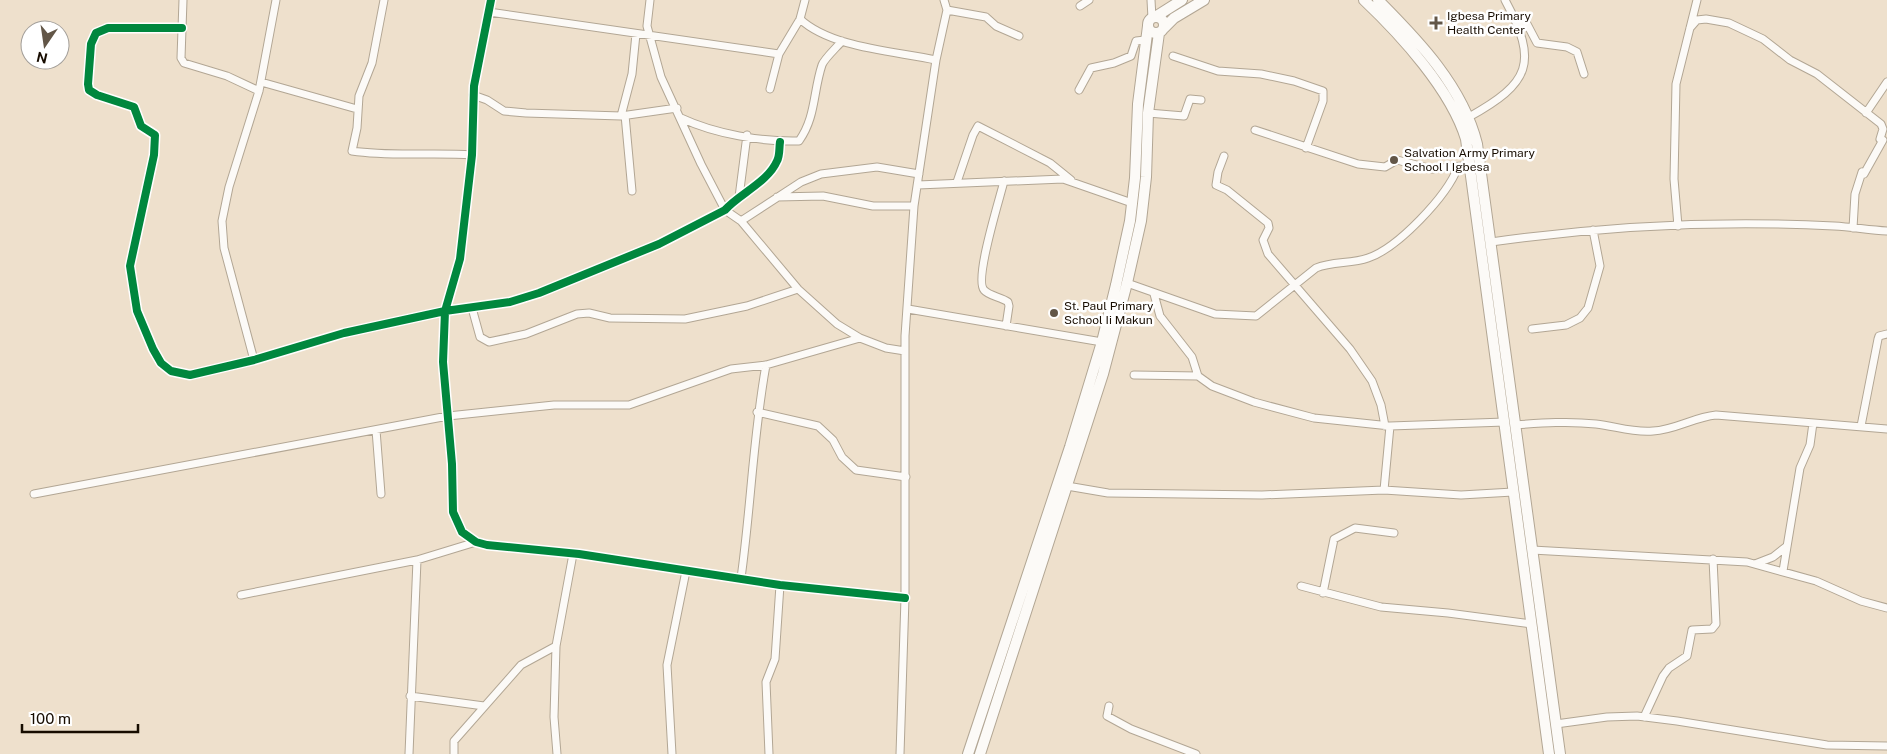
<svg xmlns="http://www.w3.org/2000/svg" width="1887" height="754" font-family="'Public Sans',sans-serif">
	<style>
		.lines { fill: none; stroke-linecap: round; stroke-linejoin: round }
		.street-casing { stroke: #b2a694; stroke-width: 9 }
		.secondary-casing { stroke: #b2a694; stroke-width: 12 }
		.street { stroke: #fcfaf7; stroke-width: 7 }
		.secondary { stroke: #fcfaf7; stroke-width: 10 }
		.cycleway-casing { stroke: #fff; stroke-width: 11 }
		.cycleway { stroke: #00873e; stroke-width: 8 }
		.poi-dot { fill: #625647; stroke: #fff; stroke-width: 2 }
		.labels { text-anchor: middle; stroke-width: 5; stroke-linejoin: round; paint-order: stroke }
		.poi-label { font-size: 12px; fill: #170c00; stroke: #fff; text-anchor: start }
	</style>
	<rect width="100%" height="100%" fill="#eee0cc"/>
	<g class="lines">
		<defs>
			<path id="street" d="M 183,0 L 181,58 L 184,63 L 227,76 L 259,91
				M 384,0 L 372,63 L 359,96 L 357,128 L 352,151 C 392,157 432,152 472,155
				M 491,0 L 474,86 L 472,155 L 460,259 L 445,311 L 443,362 L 452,464 L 453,512 L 462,532 L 476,542 L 487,545 L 579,554 L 780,585 L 905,598
				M 650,0 L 647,26 L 661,77 L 701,164 L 725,210 L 741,221 L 798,289 L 837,324 L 860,338 L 886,348 L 905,351
				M 1151,0 L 1152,18
				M 1080,6 L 1089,0
				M 947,10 L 986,17 L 996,26 L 1019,36
				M 489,12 L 779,54
				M 800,19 C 831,48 895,51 936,60
				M 1518,24 L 1527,24 L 1537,43 L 1567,47 L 1577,52 L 1584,74
				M 182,28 L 108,28 L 96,33 L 91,44 L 88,84 L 89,90 L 97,95 L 134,107 L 141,126 L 155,135 L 154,155 L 130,266 L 137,311 L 153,349 L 161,363 L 171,371 L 190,375 L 254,360 L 344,333 L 445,311 L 510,302 L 539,293 L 659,244 L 725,210 C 739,194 768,182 777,161 C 780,156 779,148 780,142
				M 1690,28 L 1697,20 L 1706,19 L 1729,23 L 1763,39 L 1790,60 L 1817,74 L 1881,124 L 1883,129 L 1880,139 L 1883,140 L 1864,174 L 1862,172 L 1855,194 L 1853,228
				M 1173,56 L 1218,71 L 1261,74 L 1294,81 L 1323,91 L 1323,101 L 1306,148
				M 261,82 L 357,109
				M 770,89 L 779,54 L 800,19 L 805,0
				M 1079,90 L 1091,68 L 1114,63 L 1131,56 L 1136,41 L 1145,40
				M 473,95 L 487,100 L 504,111 L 526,113 L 621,116 L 677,108
				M 1148,113 L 1184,116 L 1190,99 L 1201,100
				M 1866,113 L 1887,82
				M 625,115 L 632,191
				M 621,116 L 632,74 L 636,34
				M 1469,117 C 1530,83 1539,63 1505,0
				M 681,118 C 715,134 762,142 799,141 C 816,117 813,92 822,65 C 824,59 837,47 842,41
				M 1255,130 L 1358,164 L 1385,167 L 1397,160 L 1432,169 L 1462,166
				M 1224,156 L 1218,172 L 1216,185 L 1227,190 L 1268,223 L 1269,228 L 1263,240 L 1268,254 L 1350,349 L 1372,381 L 1381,405 L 1385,426
				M 1004,181 C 1000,198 974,279 984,290 C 989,296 1001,297 1008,302 L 1009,306 L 1006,326
				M 957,182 L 973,135 L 978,126 L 1050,163 L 1071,180
				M 918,185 L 1063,179 L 1132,203
				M 739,197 L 747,135
				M 777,197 L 823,196 L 873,206 L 914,206
				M 741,221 L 801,182 L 821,174 L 877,167 L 919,174
				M 1678,226 L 1674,179 L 1676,84 L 1697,0
				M 1491,242 C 1604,226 1720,220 1834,226 C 1852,227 1869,230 1887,231
				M 1127,283 L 1215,314 L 1256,316 L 1316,268 C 1332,261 1351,264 1368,258 C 1398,248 1447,196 1458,167
				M 1154,294 L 1160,316 L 1192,357 L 1198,376 L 1212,386 L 1254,402 L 1314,418 L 1390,426 L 1505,422
				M 472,308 L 480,337 L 489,342 L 526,334 L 577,314 L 589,313 L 610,318 L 685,319 L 747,306 L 798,289
				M 908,309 L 1102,342
				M 1532,329 L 1566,325 L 1580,318 L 1588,308 L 1600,266 L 1593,230
				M 254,360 L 224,248 L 222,221 L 229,187 L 259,91 L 276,0
				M 1134,375 L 1198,376
				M 757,412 L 818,426 L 833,440 L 842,457 L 856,470 L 906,477
				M 1515,425 C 1542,423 1568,421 1596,424 C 1615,426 1633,433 1653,431 C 1675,430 1694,417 1716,415 L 1887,429
				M 1861,426 L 1878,339 L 1879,336 L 1887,334
				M 376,430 L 381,494
				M 1067,486 L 1108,493 L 1262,495 L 1384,490 L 1461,495 L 1513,492
				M 1384,490 L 1390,426
				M 34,494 L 448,416 L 554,405 L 629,405 L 731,369 L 766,365 L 860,338
				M 1532,550 L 1747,562 L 1816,581 L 1861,601 L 1887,608
				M 1755,564 L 1773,557 L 1787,546
				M 1783,571 L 1800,468 L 1810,445 L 1813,423
				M 741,578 C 751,507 753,436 766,365
				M 1301,586 L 1381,607 L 1448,613 L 1532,624
				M 1323,593 L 1334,539 L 1355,528 L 1394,533
				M 241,595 L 417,560 L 476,542
				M 410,696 L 484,706
				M 1109,706 L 1107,716 L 1131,729 L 1196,754
				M 1644,717 L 1663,676 L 1669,668 L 1687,656 L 1692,630 L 1712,629 L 1716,624 L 1713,559
				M 1556,724 L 1607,717 L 1637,716 L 1677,721 L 1827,745 L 1887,746
				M 409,754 L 417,560
				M 454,754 L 454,741 L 521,665 L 556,646
				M 557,754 L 554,717 L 556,646 L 573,554
				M 672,754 L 667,665 L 686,571
				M 769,754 L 766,682 L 775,659 L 780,585
				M 900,754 L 905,598 L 905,336 L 914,206 L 936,60 L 947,10 L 944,0"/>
			<path id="secondary" d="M 1364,0 C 1401,35 1451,90 1466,139 L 1549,754
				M 1378,0 C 1419,41 1463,87 1477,144 L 1560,754
				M1148 25a8 8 0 1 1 16 0a8 8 0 1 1-16 0Z
				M 1155,17 L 1182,0
				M 1164,28 L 1174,18 L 1204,0
				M 968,754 L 1070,447 L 1102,342 L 1116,285 L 1130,221 L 1135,178 L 1138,104 L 1148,26
				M 980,754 L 1103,374 L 1127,283 L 1141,221 L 1146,177 L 1148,113 L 1159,33"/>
		</defs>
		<!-- street casing -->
		<use href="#street" class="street-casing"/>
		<!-- secondary casing -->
		<use href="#secondary" class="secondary-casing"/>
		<!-- street -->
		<use href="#street" class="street"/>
		<!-- secondary -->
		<use href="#secondary" class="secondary"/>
		<defs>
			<path id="cycleway" d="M 491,0 L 474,86 L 472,155 L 460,259 L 445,311 L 443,362 L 452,464 L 453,512 L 462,532 L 476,542 L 487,545 L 579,554 L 780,585 L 905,598
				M 182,28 L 108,28 L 96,33 L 91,44 L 88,84 L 89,90 L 97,95 L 134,107 L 141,126 L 155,135 L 154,155 L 130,266 L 137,311 L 153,349 L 161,363 L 171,371 L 190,375 L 254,360 L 344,333 L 445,311 L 510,302 L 539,293 L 659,244 L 725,210 C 739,194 768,182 777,161 C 780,156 779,148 780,142"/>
		</defs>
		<!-- cycleway casing -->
		<use href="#cycleway" class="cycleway-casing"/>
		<!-- cycleway -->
		<use href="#cycleway" class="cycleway"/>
	</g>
	<!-- markers -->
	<g class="poi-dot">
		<path d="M1433.5 15.5h5v5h5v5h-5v5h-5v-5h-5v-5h5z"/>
		<circle cx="1394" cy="160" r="5"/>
		<circle cx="1054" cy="313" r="5"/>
	</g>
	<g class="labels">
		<!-- poi labels -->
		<g class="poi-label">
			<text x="1447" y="20">Igbesa Primary<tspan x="1447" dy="14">Health Center</tspan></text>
			<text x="1404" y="157">Salvation Army Primary<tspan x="1404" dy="14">School I Igbesa</tspan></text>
			<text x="1064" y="310">St. Paul Primary<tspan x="1064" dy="14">School Ii Makun</tspan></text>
		</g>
	</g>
	<!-- north arrow -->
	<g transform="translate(45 45) rotate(193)"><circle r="24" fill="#ffffff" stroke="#a29e99"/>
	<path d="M0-4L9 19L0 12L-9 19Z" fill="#625647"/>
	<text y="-8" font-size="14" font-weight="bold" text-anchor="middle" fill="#170c00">N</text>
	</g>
	<!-- scale -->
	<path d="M22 724v8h116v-8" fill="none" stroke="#170c00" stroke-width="2.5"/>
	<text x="30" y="724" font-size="15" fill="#170c00" stroke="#ffffff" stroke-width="4" paint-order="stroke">100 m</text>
</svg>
